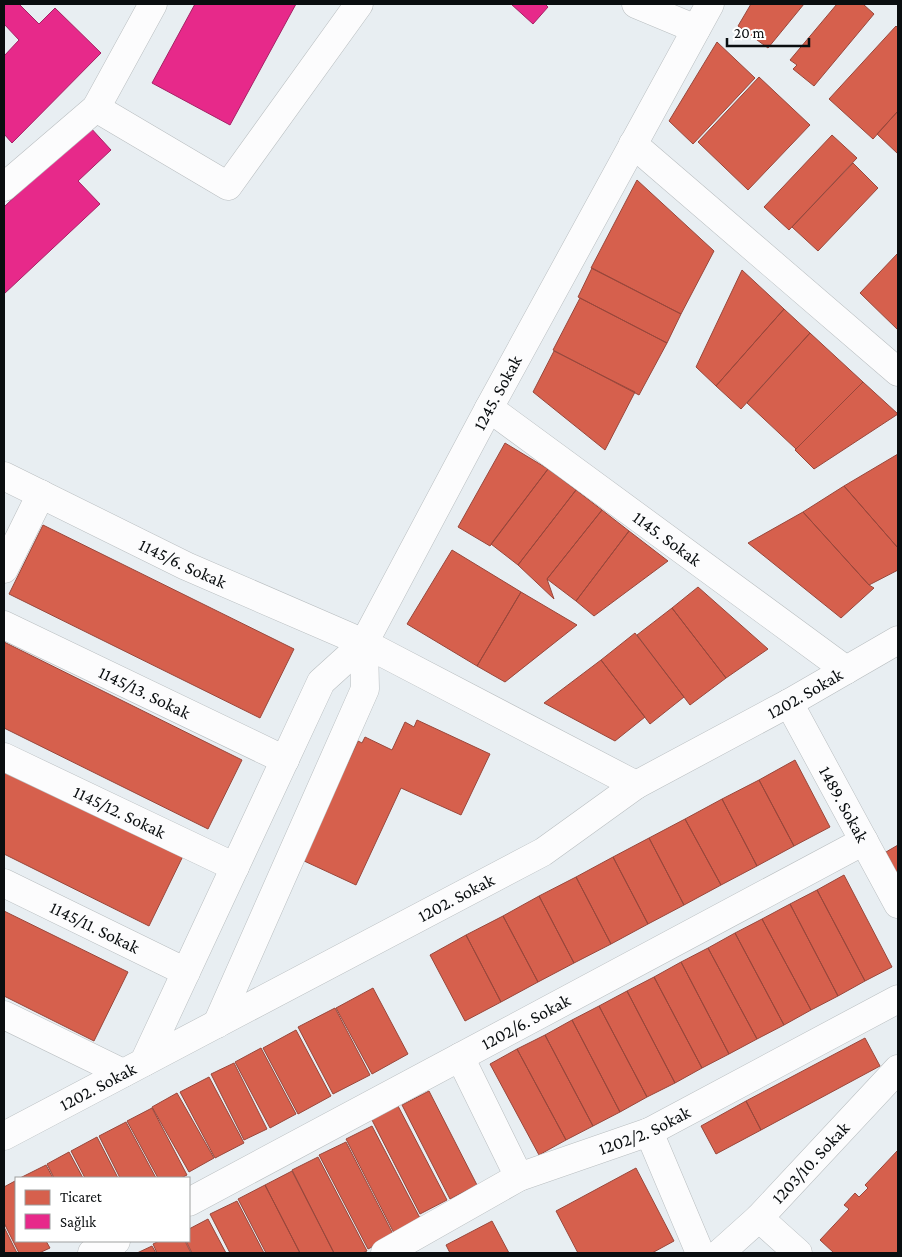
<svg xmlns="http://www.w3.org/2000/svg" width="902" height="1257" font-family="'Crimson Pro',serif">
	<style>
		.shops { fill: #d6604d; stroke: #99473b }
		.health { fill: #e7298a; stroke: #a52165 }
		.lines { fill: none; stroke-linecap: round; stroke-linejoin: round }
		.minor-casing { stroke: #b9bec0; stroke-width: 29 }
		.minor { stroke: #fcfcfd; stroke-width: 28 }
		.labels { text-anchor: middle; stroke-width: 5; stroke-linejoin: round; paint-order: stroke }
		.street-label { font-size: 18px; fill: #0a0e10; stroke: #fff }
	</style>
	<rect width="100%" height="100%" fill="#e8eef2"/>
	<!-- shops -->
	<path class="shops" d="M 751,4 L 804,4 L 768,48 L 738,26 Z
		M 837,4 L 863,4 L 874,14 L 814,86 L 793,69 L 797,65 L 790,60 Z
		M 896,26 L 898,28 L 898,111 L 873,139 L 829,99 Z
		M 717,42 L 755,78 L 693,144 L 669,121 Z
		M 759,77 L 810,125 L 748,190 L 698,142 Z
		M 898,111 L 898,154 L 877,134 Z
		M 832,135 L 857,158 L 789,230 L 764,207 Z
		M 853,163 L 878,188 L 818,251 L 792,227 Z
		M 637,180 L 714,251 L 681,314 L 591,268 Z
		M 898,253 L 898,330 L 860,293 Z
		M 592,268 L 681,314 L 667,343 L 578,297 Z
		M 742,270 L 784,309 L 716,386 L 696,367 Z
		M 580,298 L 667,343 L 639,395 L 553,350 Z
		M 784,309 L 810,333 L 741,409 L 716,386 Z
		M 810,333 L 863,382 L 796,449 L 747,403 Z
		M 554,351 L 635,392 L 605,450 L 533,392 Z
		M 863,382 L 898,414 L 814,469 L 795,450 Z
		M 505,443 L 548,469 L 490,546 L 458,527 Z
		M 898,454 L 898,548 L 844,486 Z
		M 548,469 L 576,490 L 518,565 L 491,544 Z
		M 844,486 L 898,548 L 898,570 L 869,585 L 803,512 Z
		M 576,490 L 602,510 L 547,579 L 554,599 L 518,565 Z
		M 602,510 L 629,531 L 576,601 L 547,579 Z
		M 803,512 L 869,585 L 874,588 L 841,618 L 748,543 Z
		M 43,525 L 294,649 L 260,718 L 9,594 Z
		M 629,531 L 668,561 L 594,616 L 576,601 Z
		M 452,550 L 521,592 L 477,666 L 407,624 Z
		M 698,587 L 768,649 L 726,678 L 672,608 Z
		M 521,592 L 577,625 L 505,682 L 477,666 Z
		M 672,608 L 726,678 L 690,705 L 637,635 Z
		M 635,633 L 684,697 L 650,724 L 601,660 Z
		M 4,642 L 242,760 L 208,829 L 4,728 Z
		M 601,660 L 645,717 L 615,741 L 544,703 Z
		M 417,720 L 490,754 L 461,815 L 401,788 L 356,885 L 302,860 L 358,741 L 362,743 L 365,737 L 392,750 L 405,722 L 414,727 Z
		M 795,760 L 830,827 L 794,846 L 759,780 Z
		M 4,768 L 183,856 L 149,926 L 4,854 Z
		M 759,780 L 794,846 L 757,866 L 722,799 Z
		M 722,799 L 757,866 L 721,885 L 685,819 Z
		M 685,819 L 721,885 L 684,905 L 649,838 Z
		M 649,838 L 684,905 L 648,924 L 613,857 Z
		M 898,845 L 898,876 L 886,852 Z
		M 613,857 L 648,924 L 611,944 L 576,877 Z
		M 844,875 L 892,967 L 865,981 L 817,890 Z
		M 576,877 L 611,944 L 574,963 L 539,896 Z
		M 817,890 L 865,981 L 838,996 L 790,904 Z
		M 539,896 L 574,963 L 538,982 L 503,916 Z
		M 790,904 L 838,996 L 811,1010 L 762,919 Z
		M 4,911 L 128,972 L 94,1041 L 4,996 Z
		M 503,916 L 538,982 L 501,1002 L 466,935 Z
		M 762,919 L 811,1010 L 784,1025 L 735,933 Z
		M 735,933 L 784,1025 L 757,1039 L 708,948 Z
		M 466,935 L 501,1002 L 465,1021 L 430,955 Z
		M 708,948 L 757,1039 L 729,1054 L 681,962 Z
		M 681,962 L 729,1054 L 702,1068 L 654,977 Z
		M 654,977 L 702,1068 L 675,1083 L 627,991 Z
		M 373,988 L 408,1054 L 372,1074 L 336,1008 Z
		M 627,991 L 675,1083 L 647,1097 L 599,1006 Z
		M 599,1006 L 647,1097 L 620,1112 L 572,1020 Z
		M 335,1008 L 370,1075 L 333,1094 L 298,1027 Z
		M 572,1020 L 620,1112 L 593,1126 L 545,1035 Z
		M 296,1030 L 331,1096 L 298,1114 L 263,1048 Z
		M 545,1035 L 593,1126 L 566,1140 L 517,1049 Z
		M 865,1038 L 880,1066 L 761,1130 L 746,1101 Z
		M 261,1048 L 296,1114 L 270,1128 L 235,1062 Z
		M 517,1049 L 566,1140 L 539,1155 L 490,1064 Z
		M 234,1063 L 267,1129 L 244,1140 L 211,1074 Z
		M 209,1077 L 244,1143 L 215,1158 L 180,1092 Z
		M 429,1091 L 477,1185 L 450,1199 L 402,1105 Z
		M 177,1093 L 214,1158 L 189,1172 L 152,1107 Z
		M 746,1101 L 761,1130 L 716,1154 L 701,1126 Z
		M 398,1106 L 447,1200 L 420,1214 L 372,1120 Z
		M 152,1108 L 187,1175 L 181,1178 L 158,1178 L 127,1121 Z
		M 126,1122 L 156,1178 L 120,1178 L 99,1136 Z
		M 372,1126 L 421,1220 L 394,1233 L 346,1139 Z
		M 97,1137 L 118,1178 L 85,1178 L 71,1151 Z
		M 346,1142 L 394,1236 L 368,1249 L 319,1155 Z
		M 898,1150 L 898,1253 L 834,1253 L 820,1240 L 849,1209 L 844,1205 L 855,1193 L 859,1197 L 868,1188 L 865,1185 Z
		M 69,1152 L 83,1178 L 54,1178 L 47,1164 Z
		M 318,1157 L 367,1251 L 362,1253 L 334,1253 L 292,1170 Z
		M 46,1165 L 53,1178 L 20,1178 Z
		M 636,1168 L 674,1241 L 652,1253 L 578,1253 L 556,1211 Z
		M 292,1171 L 334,1253 L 300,1253 L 265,1185 Z
		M 15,1181 L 16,1241 L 46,1241 L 50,1248 L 39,1253 L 19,1253 L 4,1223 L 4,1187 Z
		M 265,1185 L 300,1253 L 266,1253 L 238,1199 Z
		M 237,1201 L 264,1253 L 230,1253 L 210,1214 Z
		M 208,1219 L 226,1253 L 192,1253 L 186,1241 L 189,1241 L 189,1229 Z
		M 492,1221 L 509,1253 L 450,1253 L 446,1245 Z
		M 4,1227 L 17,1253 L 4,1253 Z
		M 159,1241 L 185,1241 L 191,1253 L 157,1253 L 153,1244 Z
		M 152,1246 L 156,1253 L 137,1253 Z"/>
	<!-- health -->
	<path class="health" d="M 5,4 L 19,4 L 39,24 L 55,8 L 101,53 L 12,143 L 4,134 L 4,56 L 19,40 L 4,24 L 4,5 Z
		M 195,4 L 296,4 L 230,125 L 152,83 Z
		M 511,4 L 545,4 L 548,7 L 533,24 Z
		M 89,126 L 111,150 L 78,181 L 100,204 L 4,294 L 4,207 Z"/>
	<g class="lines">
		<defs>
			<g id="minor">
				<path d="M 636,4 L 696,29"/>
				<path d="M 96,108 L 228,186 L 359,4"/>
				<path d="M 633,144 L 898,372"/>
				<path d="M 4,187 L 96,108 L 153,4"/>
				<path id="s1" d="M 489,408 L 846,670"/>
				<path id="s2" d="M 4,476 L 186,566 L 364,643 L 636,785"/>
				<path d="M 4,569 L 41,494"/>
				<path id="s3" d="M 4,625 L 285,760"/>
				<path id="s4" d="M 789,703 L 898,904"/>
				<path id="s5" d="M 4,757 L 235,867"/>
				<path id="s6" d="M 4,883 L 186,972"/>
				<path d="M 4,1015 L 123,1073"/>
				<path d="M 217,1024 L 365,689 L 364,643"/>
				<path d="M 460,1057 L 519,1177"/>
				<path id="s7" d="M 144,1062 L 321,682 L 364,643 L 489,408 L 710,4"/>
				<path d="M 649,1132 L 700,1253"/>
				<path id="s8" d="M 4,1136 L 543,852 L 636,785 L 789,703 L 898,640"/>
				<path id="s9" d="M 189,1202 L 864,841"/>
				<path d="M 759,1218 L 798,1253"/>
				<path d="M 92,1253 L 116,1241"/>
				<path id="s10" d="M 385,1253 L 519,1177 L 649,1132 L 898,999"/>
				<path id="s11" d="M 720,1253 L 759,1218 L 898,1069"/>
			</g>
		</defs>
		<!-- minor casing -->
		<use href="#minor" class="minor-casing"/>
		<!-- minor -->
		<use href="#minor" class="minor"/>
	</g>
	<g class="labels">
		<!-- street labels -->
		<g class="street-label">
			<text dy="6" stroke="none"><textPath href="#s7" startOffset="761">1245. Sokak</textPath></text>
			<text dy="6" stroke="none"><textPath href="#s1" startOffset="221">1145. Sokak</textPath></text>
			<text dy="6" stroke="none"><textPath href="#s2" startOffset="199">1145/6. Sokak</textPath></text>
			<text dy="6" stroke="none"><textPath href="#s3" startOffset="156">1145/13. Sokak</textPath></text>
			<text dy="6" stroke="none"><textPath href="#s8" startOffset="916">1202. Sokak</textPath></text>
			<text dy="6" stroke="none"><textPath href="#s4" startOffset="115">1489. Sokak</textPath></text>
			<text dy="6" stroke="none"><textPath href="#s5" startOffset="128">1145/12. Sokak</textPath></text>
			<text dy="6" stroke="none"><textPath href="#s8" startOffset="511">1202. Sokak</textPath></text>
			<text dy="6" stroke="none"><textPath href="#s6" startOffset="101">1145/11. Sokak</textPath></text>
			<text dy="6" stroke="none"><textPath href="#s9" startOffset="382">1202/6. Sokak</textPath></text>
			<text dy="6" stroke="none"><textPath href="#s8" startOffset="106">1202. Sokak</textPath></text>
			<text dy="6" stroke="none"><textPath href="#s10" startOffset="288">1202/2. Sokak</textPath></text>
			<text dy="6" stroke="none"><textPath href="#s11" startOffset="128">1203/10. Sokak</textPath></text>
		</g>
	</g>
	<!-- border -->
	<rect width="902" height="1257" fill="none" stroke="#0a0e10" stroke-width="10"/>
	<!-- legend -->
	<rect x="15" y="1177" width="175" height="65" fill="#ffffff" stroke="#9d9f9f"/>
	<rect x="25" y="1190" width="25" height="15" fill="#d6604d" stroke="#9d9f9f"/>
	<text x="60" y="1202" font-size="15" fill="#0a0e10">Ticaret</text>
	<rect x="25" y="1214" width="25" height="15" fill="#e7298a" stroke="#9d9f9f"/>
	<text x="60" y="1227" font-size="15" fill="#0a0e10">Sağlık</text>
	<!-- scale -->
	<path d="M727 38v8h82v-8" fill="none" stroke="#0a0e10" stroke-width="2.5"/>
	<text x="734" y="38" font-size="15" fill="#0a0e10" stroke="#ffffff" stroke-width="4" paint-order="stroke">20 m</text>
</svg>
